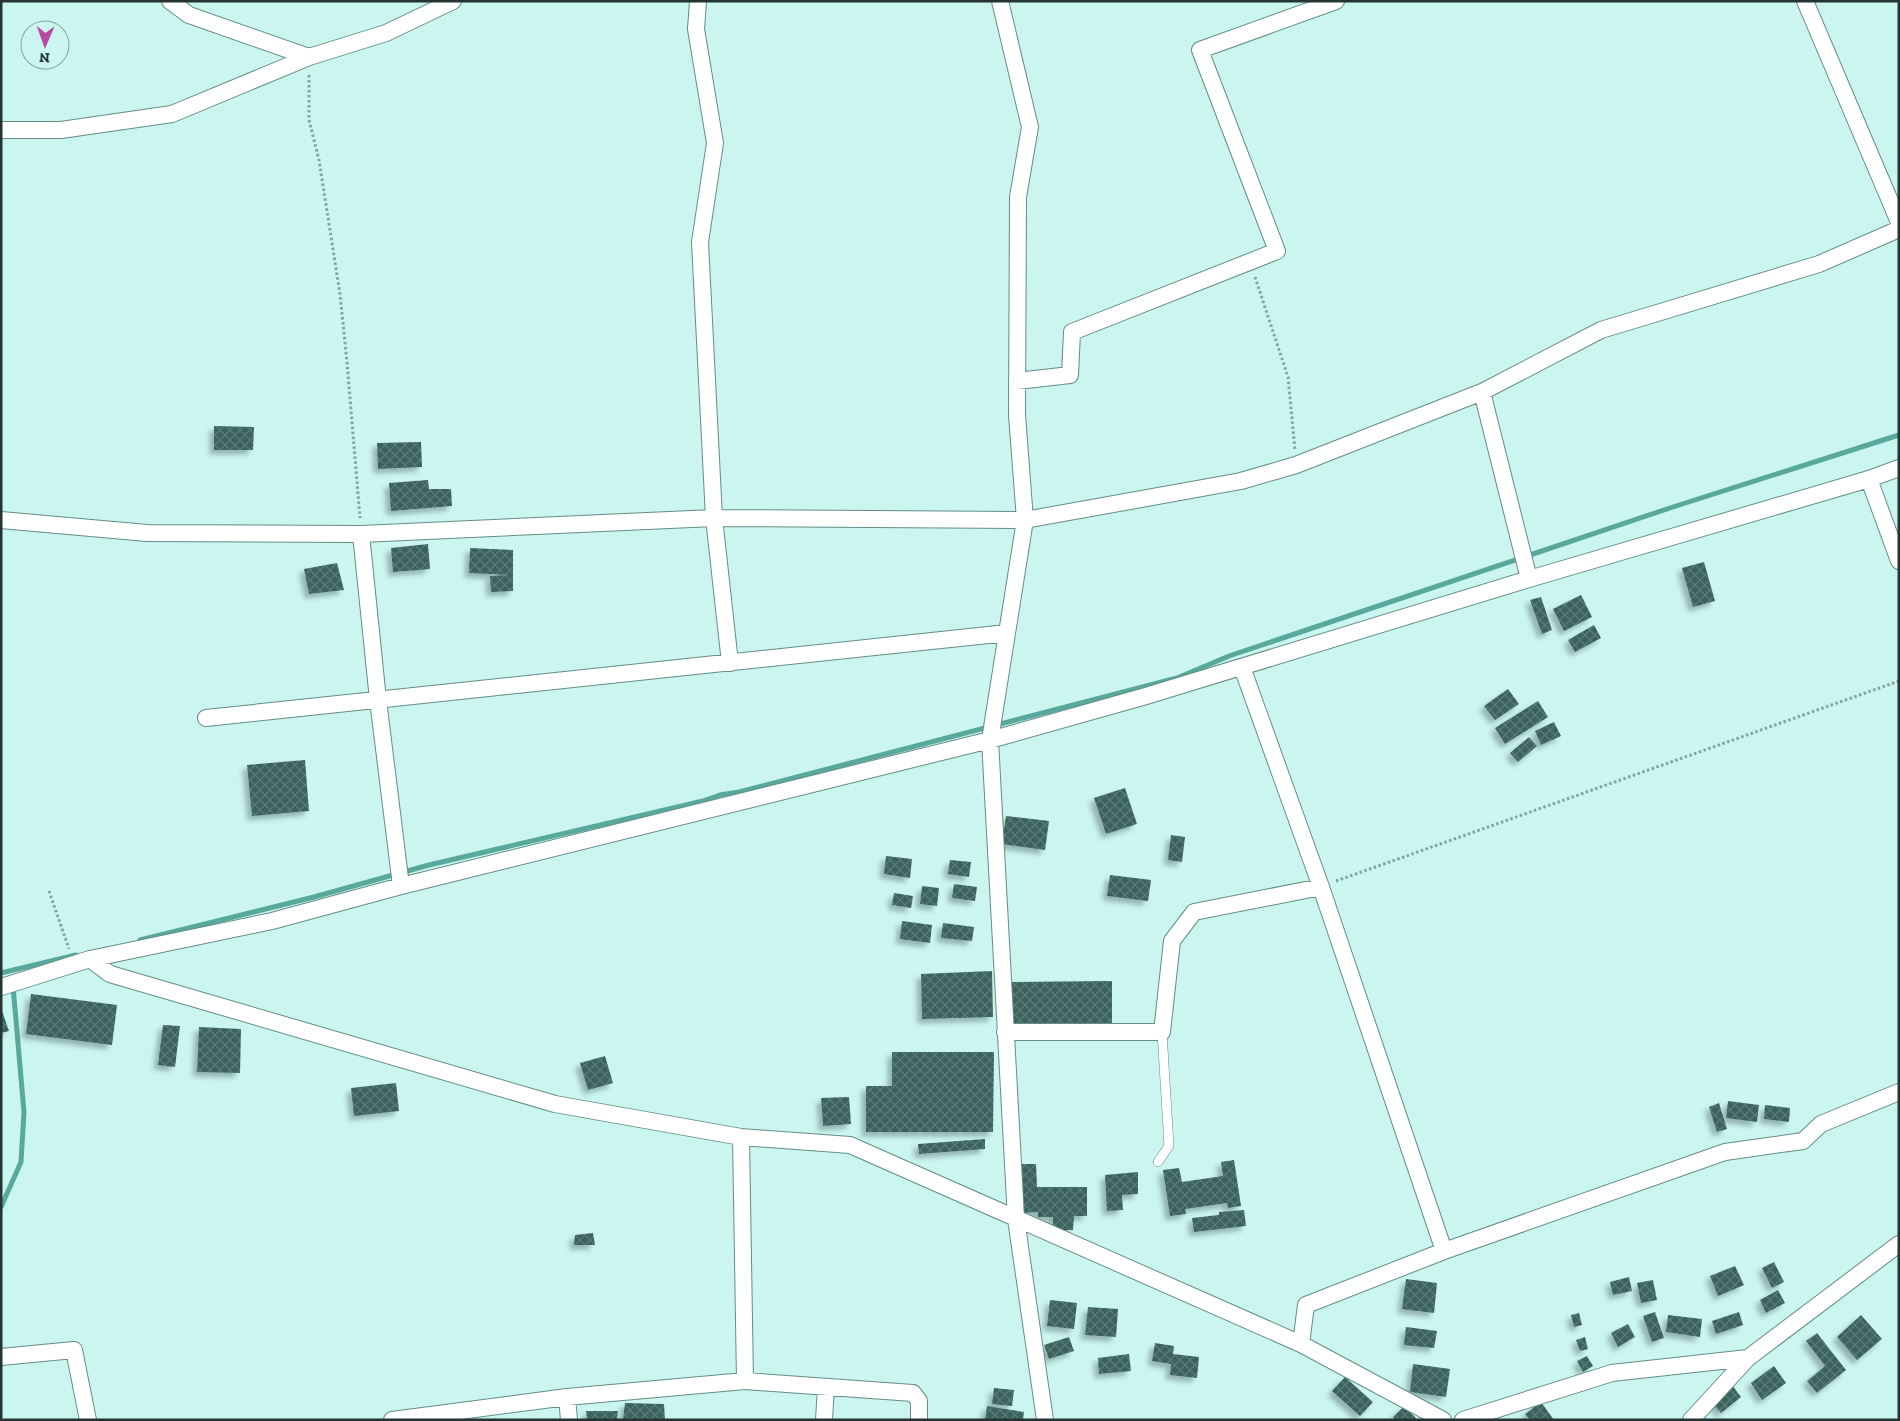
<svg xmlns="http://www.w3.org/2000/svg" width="1900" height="1421" font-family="'Zilla Slab',serif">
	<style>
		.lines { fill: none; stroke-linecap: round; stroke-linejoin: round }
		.stream { stroke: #58a89e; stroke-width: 5 }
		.building { fill: url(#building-cross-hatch); filter: url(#shadow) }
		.service-casing { stroke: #648d87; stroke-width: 10 }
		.minor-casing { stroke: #648d87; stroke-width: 18 }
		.path { stroke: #82a39e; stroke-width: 3; stroke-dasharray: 2.5 2.5; stroke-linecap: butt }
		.service { stroke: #fff; stroke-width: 9 }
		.minor { stroke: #fff; stroke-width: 16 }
	</style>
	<defs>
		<pattern id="building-cross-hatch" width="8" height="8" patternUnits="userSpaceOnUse" patternTransform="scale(1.25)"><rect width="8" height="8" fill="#3a625c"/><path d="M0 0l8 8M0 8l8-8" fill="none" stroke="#5b7a76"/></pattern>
		<filter id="shadow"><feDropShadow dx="-4.5" dy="4.5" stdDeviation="2.5" flood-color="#0004"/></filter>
	</defs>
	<rect width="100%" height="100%" fill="#caf6ef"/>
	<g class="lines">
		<!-- stream -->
		<path class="stream" d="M 140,940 L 314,897 L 429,865 L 703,801 L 720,795 L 739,792 L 1177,678 L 1229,656 L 1676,506 L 1899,435
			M 1,973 L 76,955
			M 1,1207 L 21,1162 L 24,1112 L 13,986"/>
	</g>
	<!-- building -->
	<path class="building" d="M 214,426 L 254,427 L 253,450 L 214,450 Z
		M 421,442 L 422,467 L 378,469 L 377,443 Z
		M 428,480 L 429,489 L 451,489 L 452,506 L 391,511 L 389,483 Z
		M 428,544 L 430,569 L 393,572 L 391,548 Z
		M 470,548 L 513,550 L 513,591 L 491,592 L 490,576 L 509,575 L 469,573 Z
		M 1704,562 L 1715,601 L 1693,607 L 1682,568 Z
		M 337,563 L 344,590 L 309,594 L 304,569 Z
		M 1581,595 L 1592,617 L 1564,631 L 1553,609 Z
		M 1541,597 L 1552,630 L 1542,634 L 1530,600 Z
		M 1594,625 L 1601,638 L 1575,652 L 1568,640 Z
		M 1508,689 L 1519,704 L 1495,720 L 1484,706 Z
		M 1538,701 L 1548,717 L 1505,744 L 1495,728 Z
		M 1554,722 L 1561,736 L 1541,745 L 1535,731 Z
		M 1529,737 L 1537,746 L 1518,762 L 1510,753 Z
		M 305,760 L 309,811 L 252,816 L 247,765 Z
		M 1125,788 L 1137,824 L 1106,834 L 1094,798 Z
		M 1006,816 L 1049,821 L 1045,850 L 1002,844 Z
		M 1171,835 L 1185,837 L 1182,862 L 1168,860 Z
		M 886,856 L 912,859 L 910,878 L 884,874 Z
		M 950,860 L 971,862 L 969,877 L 948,874 Z
		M 1110,875 L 1151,880 L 1148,901 L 1107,896 Z
		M 954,884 L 977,887 L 975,901 L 952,898 Z
		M 922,886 L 939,888 L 937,906 L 920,904 Z
		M 894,893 L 913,896 L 911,908 L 892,905 Z
		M 902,921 L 932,925 L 930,943 L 900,939 Z
		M 943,923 L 974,927 L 972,941 L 941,938 Z
		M 992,971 L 993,1017 L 922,1019 L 921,974 Z
		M 1112,981 L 1112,1024 L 1012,1025 L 1012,982 Z
		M 31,994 L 117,1005 L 112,1045 L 26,1034 Z
		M 1,1008 L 9,1031 L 1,1033 Z
		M 163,1025 L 180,1026 L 175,1067 L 158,1065 Z
		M 199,1027 L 241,1029 L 240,1073 L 197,1072 Z
		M 892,1052 L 994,1052 L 993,1132 L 866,1132 L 866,1086 L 892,1086 Z
		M 605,1056 L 613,1083 L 588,1090 L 580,1063 Z
		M 396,1083 L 399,1111 L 354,1116 L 351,1088 Z
		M 849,1097 L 851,1124 L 823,1126 L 821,1098 Z
		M 1728,1101 L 1759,1105 L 1757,1122 L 1726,1118 Z
		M 1719,1103 L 1727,1129 L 1717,1132 L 1709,1107 Z
		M 1765,1105 L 1790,1108 L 1789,1122 L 1764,1119 Z
		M 985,1139 L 985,1149 L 919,1154 L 918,1144 Z
		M 1234,1160 L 1241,1206 L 1228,1208 L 1227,1203 L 1185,1209 L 1186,1214 L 1170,1216 L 1163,1170 L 1179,1168 L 1182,1182 L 1223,1176 L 1221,1162 Z
		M 1021,1164 L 1036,1164 L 1037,1187 L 1087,1187 L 1087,1216 L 1074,1216 L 1073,1230 L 1053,1230 L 1053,1217 L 1038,1217 L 1038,1212 L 1023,1213 Z
		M 1138,1172 L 1138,1194 L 1122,1195 L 1123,1210 L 1107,1211 L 1105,1175 Z
		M 1244,1210 L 1246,1226 L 1194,1232 L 1192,1218 L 1219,1215 L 1219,1212 Z
		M 593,1233 L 595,1245 L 574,1245 L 575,1235 Z
		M 1774,1262 L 1784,1282 L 1772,1288 L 1762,1268 Z
		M 1735,1266 L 1744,1285 L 1718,1296 L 1710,1276 Z
		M 1629,1277 L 1632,1291 L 1613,1295 L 1610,1282 Z
		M 1406,1279 L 1437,1283 L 1434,1313 L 1402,1309 Z
		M 1653,1280 L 1657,1300 L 1641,1303 L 1637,1283 Z
		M 1778,1290 L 1785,1303 L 1766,1313 L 1760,1300 Z
		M 1050,1300 L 1077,1303 L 1074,1329 L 1047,1326 Z
		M 1088,1307 L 1118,1309 L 1116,1337 L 1085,1335 Z
		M 1655,1312 L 1664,1338 L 1652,1342 L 1643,1316 Z
		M 1739,1312 L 1743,1325 L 1716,1334 L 1712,1321 Z
		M 1579,1313 L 1582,1325 L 1574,1327 L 1571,1315 Z
		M 1668,1315 L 1702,1319 L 1700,1337 L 1666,1332 Z
		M 1861,1315 L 1882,1339 L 1857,1360 L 1837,1337 Z
		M 1628,1324 L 1635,1337 L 1618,1347 L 1611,1333 Z
		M 1406,1327 L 1437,1331 L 1434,1348 L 1404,1345 Z
		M 1817,1333 L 1846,1370 L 1817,1393 L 1807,1381 L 1825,1366 L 1806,1341 Z
		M 1069,1337 L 1074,1351 L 1049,1359 L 1044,1345 Z
		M 1585,1337 L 1588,1349 L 1580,1351 L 1576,1340 Z
		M 1155,1343 L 1174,1346 L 1173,1354 L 1199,1357 L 1197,1378 L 1170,1375 L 1171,1364 L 1152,1361 Z
		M 1129,1354 L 1131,1371 L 1099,1374 L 1098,1358 Z
		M 1587,1356 L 1593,1366 L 1583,1372 L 1577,1361 Z
		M 1413,1364 L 1450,1369 L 1446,1397 L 1410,1392 Z
		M 1774,1366 L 1786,1383 L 1762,1400 L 1751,1383 Z
		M 1345,1377 L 1373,1402 L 1360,1416 L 1332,1391 Z
		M 1732,1385 L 1741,1397 L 1721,1413 L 1711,1402 Z
		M 994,1388 L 1014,1390 L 1012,1406 L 992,1404 Z
		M 1541,1402 L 1554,1420 L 1530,1420 L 1525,1414 Z
		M 625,1403 L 664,1404 L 665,1420 L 623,1420 Z
		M 987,1406 L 1024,1412 L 1023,1420 L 985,1420 Z
		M 1404,1406 L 1416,1418 L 1414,1420 L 1396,1420 L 1393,1417 Z
		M 586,1411 L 618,1411 L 617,1420 L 587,1420 Z"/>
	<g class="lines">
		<defs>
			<path id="service" d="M 1158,1162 L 1169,1146 L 1162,1032"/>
			<path id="minor" d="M 170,1 L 189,15 L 309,57
				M 698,1 L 696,29 L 715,143 L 700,242 L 714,518 L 730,663
				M 1000,1 L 1030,127 L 1018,197 L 1017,415 L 1025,520 L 990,740 L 1016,1219 L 1045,1420
				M 1805,1 L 1899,222
				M 1,130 L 61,130 L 172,114 L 309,57 L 386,33 L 453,1
				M 1017,381 L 1070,375 L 1072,332 L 1277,251 L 1200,50 L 1336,1
				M 1482,392 L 1529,579
				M 1869,479 L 1899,561
				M 1,520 L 147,533 L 361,534 L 714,518 L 1025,520 L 1241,481 L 1296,465 L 1482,392 L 1601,330 L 1819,264 L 1899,229
				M 361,534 L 378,700 L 401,886
				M 1242,667 L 1321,887 L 1444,1251 L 1725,1152 L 1803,1141 L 1821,1124 L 1899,1092
				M 206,718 L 1007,633
				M 90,959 L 110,974 L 555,1104 L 741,1137 L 850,1145 L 1301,1344 L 1443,1420
				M 1,987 L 90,959 L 272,921 L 401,886 L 990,740 L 1146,696 L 1529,579 L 1869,479 L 1899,468
				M 1005,1032 L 1162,1032 L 1172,941 L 1194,912 L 1321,887
				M 1301,1344 L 1306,1305 L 1444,1251
				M 1,1357 L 74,1350 L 88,1420
				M 745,1381 L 913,1393 L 919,1401 L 919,1420
				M 567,1397 L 569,1420
				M 392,1420 L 567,1397 L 745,1381 L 741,1137
				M 824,1420 L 826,1387
				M 1463,1420 L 1612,1373 L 1748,1358
				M 1691,1420 L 1748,1358 L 1899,1244"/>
		</defs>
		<!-- service casing -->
		<use href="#service" class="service-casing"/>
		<!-- minor casing -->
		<use href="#minor" class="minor-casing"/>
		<!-- path -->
		<path class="path" d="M 309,75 L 309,120 L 319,160 L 340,294 L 347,362 L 360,518
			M 1255,277 L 1288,377 L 1295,450
			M 1336,881 L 1899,681
			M 49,891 L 69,949"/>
		<!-- service -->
		<use href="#service" class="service"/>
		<!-- minor -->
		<use href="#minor" class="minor"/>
	</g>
	<!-- border -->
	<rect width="1900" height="1421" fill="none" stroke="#233432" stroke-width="5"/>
	<!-- north arrow -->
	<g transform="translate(45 45) rotate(182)"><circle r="24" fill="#caf6ef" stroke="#87a8a3"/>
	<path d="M0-4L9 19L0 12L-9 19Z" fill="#bb49a4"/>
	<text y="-8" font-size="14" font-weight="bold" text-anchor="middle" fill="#233432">N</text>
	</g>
</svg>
